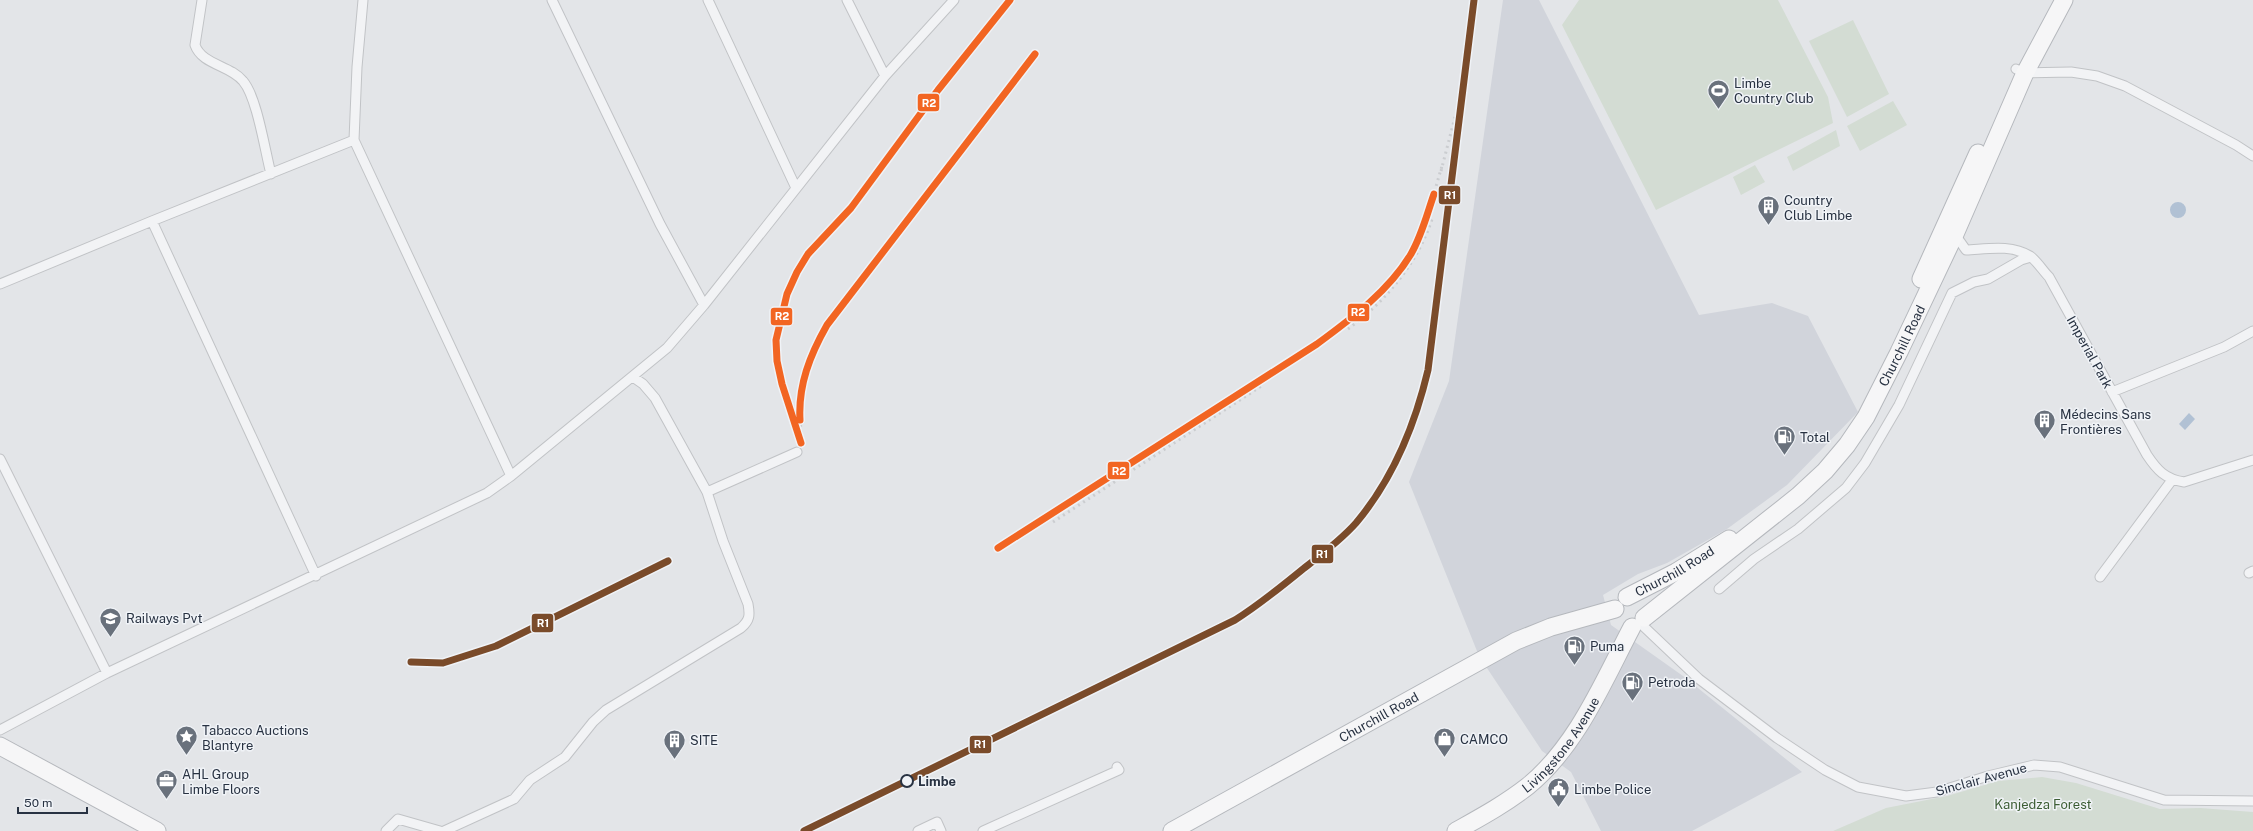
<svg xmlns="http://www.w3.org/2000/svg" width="2253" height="831" font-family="'Public Sans',sans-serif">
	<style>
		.built { fill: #d1d4db }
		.green { fill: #d3dcd3 }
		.water { fill: #b1c1d4 }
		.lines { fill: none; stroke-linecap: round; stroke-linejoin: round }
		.street-casing { stroke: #c1c3c6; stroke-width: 11 }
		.highway-casing { stroke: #b5b8bd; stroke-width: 19 }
		.street { stroke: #f2f3f5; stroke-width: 9 }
		.highway { stroke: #f6f6f7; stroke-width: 17 }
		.rail { stroke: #cbcdd0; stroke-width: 3; stroke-dasharray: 2 4; stroke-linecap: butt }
		.rail-1-casing { stroke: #f0f3f7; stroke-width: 10 }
		.rail-2-casing { stroke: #f0f3f7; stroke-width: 10 }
		.rail-1 { stroke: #7a4b2a; stroke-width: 7 }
		.rail-2 { stroke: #f26522; stroke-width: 7 }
		.stop-dot { fill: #f0f3f7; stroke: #283242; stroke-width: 2 }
		.labels { text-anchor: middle; stroke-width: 3; stroke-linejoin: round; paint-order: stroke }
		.poi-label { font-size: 13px; fill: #283242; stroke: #f0f3f7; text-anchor: start }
		.street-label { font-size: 13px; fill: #283242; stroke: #f0f3f7 }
		.stop-label { font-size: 13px; font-weight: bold; fill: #283242; stroke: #f0f3f7; text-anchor: start }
		.park-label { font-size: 13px; fill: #3d5e35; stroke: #f0f3f7 }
		.line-badge { stroke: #f0f3f7; stroke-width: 1.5 }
		.badge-label { font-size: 11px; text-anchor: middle; font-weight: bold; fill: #fff }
	</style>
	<rect width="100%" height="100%" fill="#e3e5e8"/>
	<!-- built -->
	<path class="built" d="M 1503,0 L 1539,0 L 1699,315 L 1772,303 L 1808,316 L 1858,412 L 1787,485 L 1727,529 L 1667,563 L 1638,574 L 1603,595 L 1611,625 L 1683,676 L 1802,772 L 1692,831 L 1601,831 L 1571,772 L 1542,751 L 1479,656 L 1409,482 L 1449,381 Z"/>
	<!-- green -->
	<path class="green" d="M 1579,0 L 1778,0 L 1828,97 L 1833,123 L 1656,210 L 1562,25 Z
		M 1853,20 L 1889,94 L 1847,117 L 1809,41 Z
		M 1893,101 L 1907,125 L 1860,151 L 1847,126 Z
		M 1836,130 L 1840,146 L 1793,171 L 1787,157 Z
		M 1755,165 L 1765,182 L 1741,195 L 1733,177 Z
		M 2042,777 L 2076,783 L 2160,809 L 2200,808 L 2253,812 L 2253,831 L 1833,831 L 1886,808 L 1947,796 L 1998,781 Z"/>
	<!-- water -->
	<path class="water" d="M2170 210a8 8 0 1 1 16 0a8 8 0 1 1-16 0Z
		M 2189,413 L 2195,419 L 2185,430 L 2179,424 Z"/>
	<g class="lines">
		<defs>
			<path id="street" d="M 202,0 L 195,45 C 202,65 230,65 243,81 C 257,97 265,151 271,174
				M 363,0 L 357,67 L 354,140 L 511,476
				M 552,0 L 660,224 L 704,305
				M 708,0 L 796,188
				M 847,0 L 885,76
				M 2016,69 L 2025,73 L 2071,72 L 2097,76 L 2125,86 L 2236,145 L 2253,156
				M 152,221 L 316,576
				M 1954,233 L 1966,250 C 1987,249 2011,244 2030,256 C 2037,261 2043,271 2049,277 L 2147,455 C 2157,470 2165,479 2184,482 L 2253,460
				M 0,284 L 152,221 L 354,140
				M 2112,392 L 2224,347 L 2253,331
				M 0,459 L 107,673
				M 707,492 L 797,452
				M 2249,573 L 2253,571
				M 2100,577 L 2172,480
				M 1719,589 L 1754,559 L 1798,529 L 1846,488 L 1865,463 L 1899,405 L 1952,293 L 1974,282 L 1988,279 L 2021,260 L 2031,257
				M 1640,623 L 1699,679 L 1777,738 L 1825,770 L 1858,787 L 1906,796 L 1937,792 L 1988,776 L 2034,765 L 2060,767 L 2164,800 L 2253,801
				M 0,730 L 107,673 L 487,493 L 511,476 L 667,348 L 704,305 L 885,76 L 954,0
				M 386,831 L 398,819 L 440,831
				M 444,831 L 514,799 L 530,780 L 565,757 L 593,722 L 606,710 L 741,628 C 750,620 750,615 748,604 L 723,541 L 707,492 L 655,398 L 643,384 L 633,377
				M 918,831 L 937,822 L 941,831
				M 983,831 L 1119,770 L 1117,767"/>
			<g id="highway">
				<path d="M 1921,279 L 1978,153"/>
				<path id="s1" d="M 1627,597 L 1676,572 L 1729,539"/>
				<path id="s2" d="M 1644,618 L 1798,496 L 1825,471 L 1847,445 L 1866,417 L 1899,352 L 1955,234 L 2025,73 L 2064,0"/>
				<path d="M 0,746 L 157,831"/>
				<path id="s3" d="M 1172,831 L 1516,641 L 1551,627 L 1615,609"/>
				<path id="s4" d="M 1456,831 C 1481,817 1505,804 1528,786 C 1577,746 1603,682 1632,627"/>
			</g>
		</defs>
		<!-- street casing -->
		<use href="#street" class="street-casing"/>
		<!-- highway casing -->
		<use href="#highway" class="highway-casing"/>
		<!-- street -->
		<use href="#street" class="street"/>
		<!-- highway -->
		<use href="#highway" class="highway"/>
		<!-- rail -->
		<path class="rail" d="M 1441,171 L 1455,117
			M 1348,329 C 1386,301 1419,262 1433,216
			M 801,433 C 798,389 805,363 827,325 L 1035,54
			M 801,443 L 782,384 L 777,361 L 776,340 L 787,294 L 797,272 L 808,254 L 851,208 L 938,90 L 1010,0
			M 1053,522 L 1263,385
			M 998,548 L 1317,344 C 1356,315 1399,282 1420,236 C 1429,214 1435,189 1442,166
			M 411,662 L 443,663 L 496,646 L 668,561
			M 1145,665 C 1175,650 1205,636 1234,620 C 1255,609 1274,592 1293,577 C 1314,561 1336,544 1354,524 C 1392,483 1415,423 1428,370 L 1474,0"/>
		<defs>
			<path id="rail-1" d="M 411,662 L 443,663 L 496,646 L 668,561
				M 804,831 L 1235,620 C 1259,605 1281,587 1303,569 C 1321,555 1341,540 1356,523 C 1393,479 1415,425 1428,370 L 1474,0"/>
			<path id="rail-2" d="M 800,420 C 798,385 810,355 827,325 L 1035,54
				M 801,443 L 782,384 L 777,361 L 776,340 L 787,294 L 797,272 L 808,254 L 851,208 L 938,90 L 1010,0
				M 998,548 L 1317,344 C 1351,319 1389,291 1411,254 C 1422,235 1427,214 1434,194"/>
		</defs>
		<!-- rail-1 casing -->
		<use href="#rail-1" class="rail-1-casing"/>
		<!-- rail-2 casing -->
		<use href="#rail-2" class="rail-2-casing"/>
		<!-- rail-1 -->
		<use href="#rail-1" class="rail-1"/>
		<!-- rail-2 -->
		<use href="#rail-2" class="rail-2"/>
	</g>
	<!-- icons -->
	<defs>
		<symbol id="stadium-pin" viewBox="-11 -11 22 30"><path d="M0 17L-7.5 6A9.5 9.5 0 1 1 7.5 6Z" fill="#69717c" stroke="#f0f3f7"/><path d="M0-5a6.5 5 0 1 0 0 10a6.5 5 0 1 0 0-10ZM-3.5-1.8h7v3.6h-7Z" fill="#fff"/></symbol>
		<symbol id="building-pin" viewBox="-11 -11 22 30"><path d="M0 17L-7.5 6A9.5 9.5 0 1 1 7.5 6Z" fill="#69717c" stroke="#f0f3f7"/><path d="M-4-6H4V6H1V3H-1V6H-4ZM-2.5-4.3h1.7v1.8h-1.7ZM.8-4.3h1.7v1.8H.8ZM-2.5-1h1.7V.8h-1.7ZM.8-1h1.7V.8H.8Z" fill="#fff"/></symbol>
		<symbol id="fuel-pin" viewBox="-11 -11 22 30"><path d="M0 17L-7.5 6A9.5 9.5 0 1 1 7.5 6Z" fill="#69717c" stroke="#f0f3f7"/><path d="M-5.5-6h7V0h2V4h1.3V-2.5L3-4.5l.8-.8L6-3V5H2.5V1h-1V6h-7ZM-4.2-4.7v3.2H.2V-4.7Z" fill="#fff"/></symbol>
		<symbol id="school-pin" viewBox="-11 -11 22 30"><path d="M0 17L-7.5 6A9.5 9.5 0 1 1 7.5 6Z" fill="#69717c" stroke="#f0f3f7"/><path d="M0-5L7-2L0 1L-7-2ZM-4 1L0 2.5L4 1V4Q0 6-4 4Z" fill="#fff"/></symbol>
		<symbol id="sight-pin" viewBox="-11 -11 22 30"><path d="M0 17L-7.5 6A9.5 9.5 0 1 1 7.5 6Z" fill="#69717c" stroke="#f0f3f7"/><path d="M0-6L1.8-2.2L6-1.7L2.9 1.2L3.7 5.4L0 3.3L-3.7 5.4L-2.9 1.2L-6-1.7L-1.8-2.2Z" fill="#fff"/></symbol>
		<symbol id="shop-pin" viewBox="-11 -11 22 30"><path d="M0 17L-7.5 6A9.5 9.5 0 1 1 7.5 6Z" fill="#69717c" stroke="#f0f3f7"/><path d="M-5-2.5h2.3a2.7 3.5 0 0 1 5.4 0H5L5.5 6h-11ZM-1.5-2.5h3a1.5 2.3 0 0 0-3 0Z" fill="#fff"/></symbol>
		<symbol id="office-pin" viewBox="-11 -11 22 30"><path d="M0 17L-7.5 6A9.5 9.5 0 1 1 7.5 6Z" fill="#69717c" stroke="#f0f3f7"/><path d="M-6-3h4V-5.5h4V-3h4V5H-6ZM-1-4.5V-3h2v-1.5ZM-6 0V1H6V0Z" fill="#fff"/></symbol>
		<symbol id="civic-pin" viewBox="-11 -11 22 30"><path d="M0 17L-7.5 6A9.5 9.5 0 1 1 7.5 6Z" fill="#69717c" stroke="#f0f3f7"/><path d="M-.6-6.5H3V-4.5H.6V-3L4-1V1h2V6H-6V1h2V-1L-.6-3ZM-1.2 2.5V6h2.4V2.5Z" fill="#fff"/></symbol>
	</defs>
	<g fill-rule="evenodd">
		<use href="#stadium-pin" x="1706" y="78" width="25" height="34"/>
		<use href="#building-pin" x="1756" y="194" width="25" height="34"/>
		<use href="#building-pin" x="2032" y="408" width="25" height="34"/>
		<use href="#fuel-pin" x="1772" y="424" width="25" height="34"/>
		<use href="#school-pin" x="98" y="606" width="25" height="34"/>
		<use href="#fuel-pin" x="1562" y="634" width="25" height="34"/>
		<use href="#fuel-pin" x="1620" y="670" width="25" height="34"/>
		<use href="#sight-pin" x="174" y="724" width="25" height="34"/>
		<use href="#shop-pin" x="1432" y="726" width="25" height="34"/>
		<use href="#building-pin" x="662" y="728" width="25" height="34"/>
		<use href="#office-pin" x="154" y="768" width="25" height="34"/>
		<use href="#civic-pin" x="1546" y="776" width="25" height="34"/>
	</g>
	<!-- markers -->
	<circle class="stop-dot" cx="907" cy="781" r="6"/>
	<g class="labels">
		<!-- poi labels -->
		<g class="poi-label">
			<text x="1734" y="88">Limbe<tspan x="1734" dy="15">Country Club</tspan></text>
			<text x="1784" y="205">Country<tspan x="1784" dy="15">Club Limbe</tspan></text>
			<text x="2060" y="419">Médecins Sans<tspan x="2060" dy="15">Frontières</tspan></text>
			<text x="1800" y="442">Total</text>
			<text x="126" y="623">Railways Pvt</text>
			<text x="1590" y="651">Puma</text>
			<text x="1648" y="687">Petroda</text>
			<text x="202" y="735">Tabacco Auctions<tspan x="202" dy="15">Blantyre</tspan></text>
			<text x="1460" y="744">CAMCO</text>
			<text x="690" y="745">SITE</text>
			<text x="182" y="779">AHL Group<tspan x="182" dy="15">Limbe Floors</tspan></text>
			<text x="1574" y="794">Limbe Police</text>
		</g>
		<!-- street labels -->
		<g class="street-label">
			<text dy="5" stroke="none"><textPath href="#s2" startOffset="381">Churchill Road</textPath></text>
			<text transform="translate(2090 352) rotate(61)" y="5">Imperial Park</text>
			<text dy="5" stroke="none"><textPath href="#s1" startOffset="54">Churchill Road</textPath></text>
			<text dy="5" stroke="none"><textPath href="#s3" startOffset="236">Churchill Road</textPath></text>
			<text dy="5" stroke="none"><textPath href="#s4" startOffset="138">Livingstone Avenue</textPath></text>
			<text transform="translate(1981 779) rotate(-15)" y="5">Sinclair Avenue</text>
		</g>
		<!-- stop labels -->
		<g class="stop-label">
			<text x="918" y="786">Limbe</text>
		</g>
		<!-- park labels -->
		<g class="park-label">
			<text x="2043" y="809">Kanjedza Forest</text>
		</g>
	</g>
	<g class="line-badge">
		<rect x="917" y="93" width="23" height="19" rx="4" fill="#f26522"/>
		<rect x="1438" y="185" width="23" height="20" rx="4" fill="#7a4b2a"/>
		<rect x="1347" y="303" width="23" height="19" rx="4" fill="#f26522"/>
		<rect x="770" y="307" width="23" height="19" rx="4" fill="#f26522"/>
		<rect x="1107" y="461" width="23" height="19" rx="4" fill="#f26522"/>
		<rect x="1311" y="544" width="23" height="20" rx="4" fill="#7a4b2a"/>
		<rect x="531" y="613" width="23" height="20" rx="4" fill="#7a4b2a"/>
		<rect x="969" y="735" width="23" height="19" rx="4" fill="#7a4b2a"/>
	</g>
	<g class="badge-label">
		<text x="929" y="107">R2</text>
		<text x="1450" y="199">R1</text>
		<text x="1358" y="316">R2</text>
		<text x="782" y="320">R2</text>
		<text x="1119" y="475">R2</text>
		<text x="1322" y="558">R1</text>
		<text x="543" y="627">R1</text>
		<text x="980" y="748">R1</text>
	</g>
	<!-- scale -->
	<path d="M18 807v6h69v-6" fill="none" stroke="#283242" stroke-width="2"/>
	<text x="24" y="807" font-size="12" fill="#283242" stroke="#f0f3f7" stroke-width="3" paint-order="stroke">50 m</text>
</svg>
